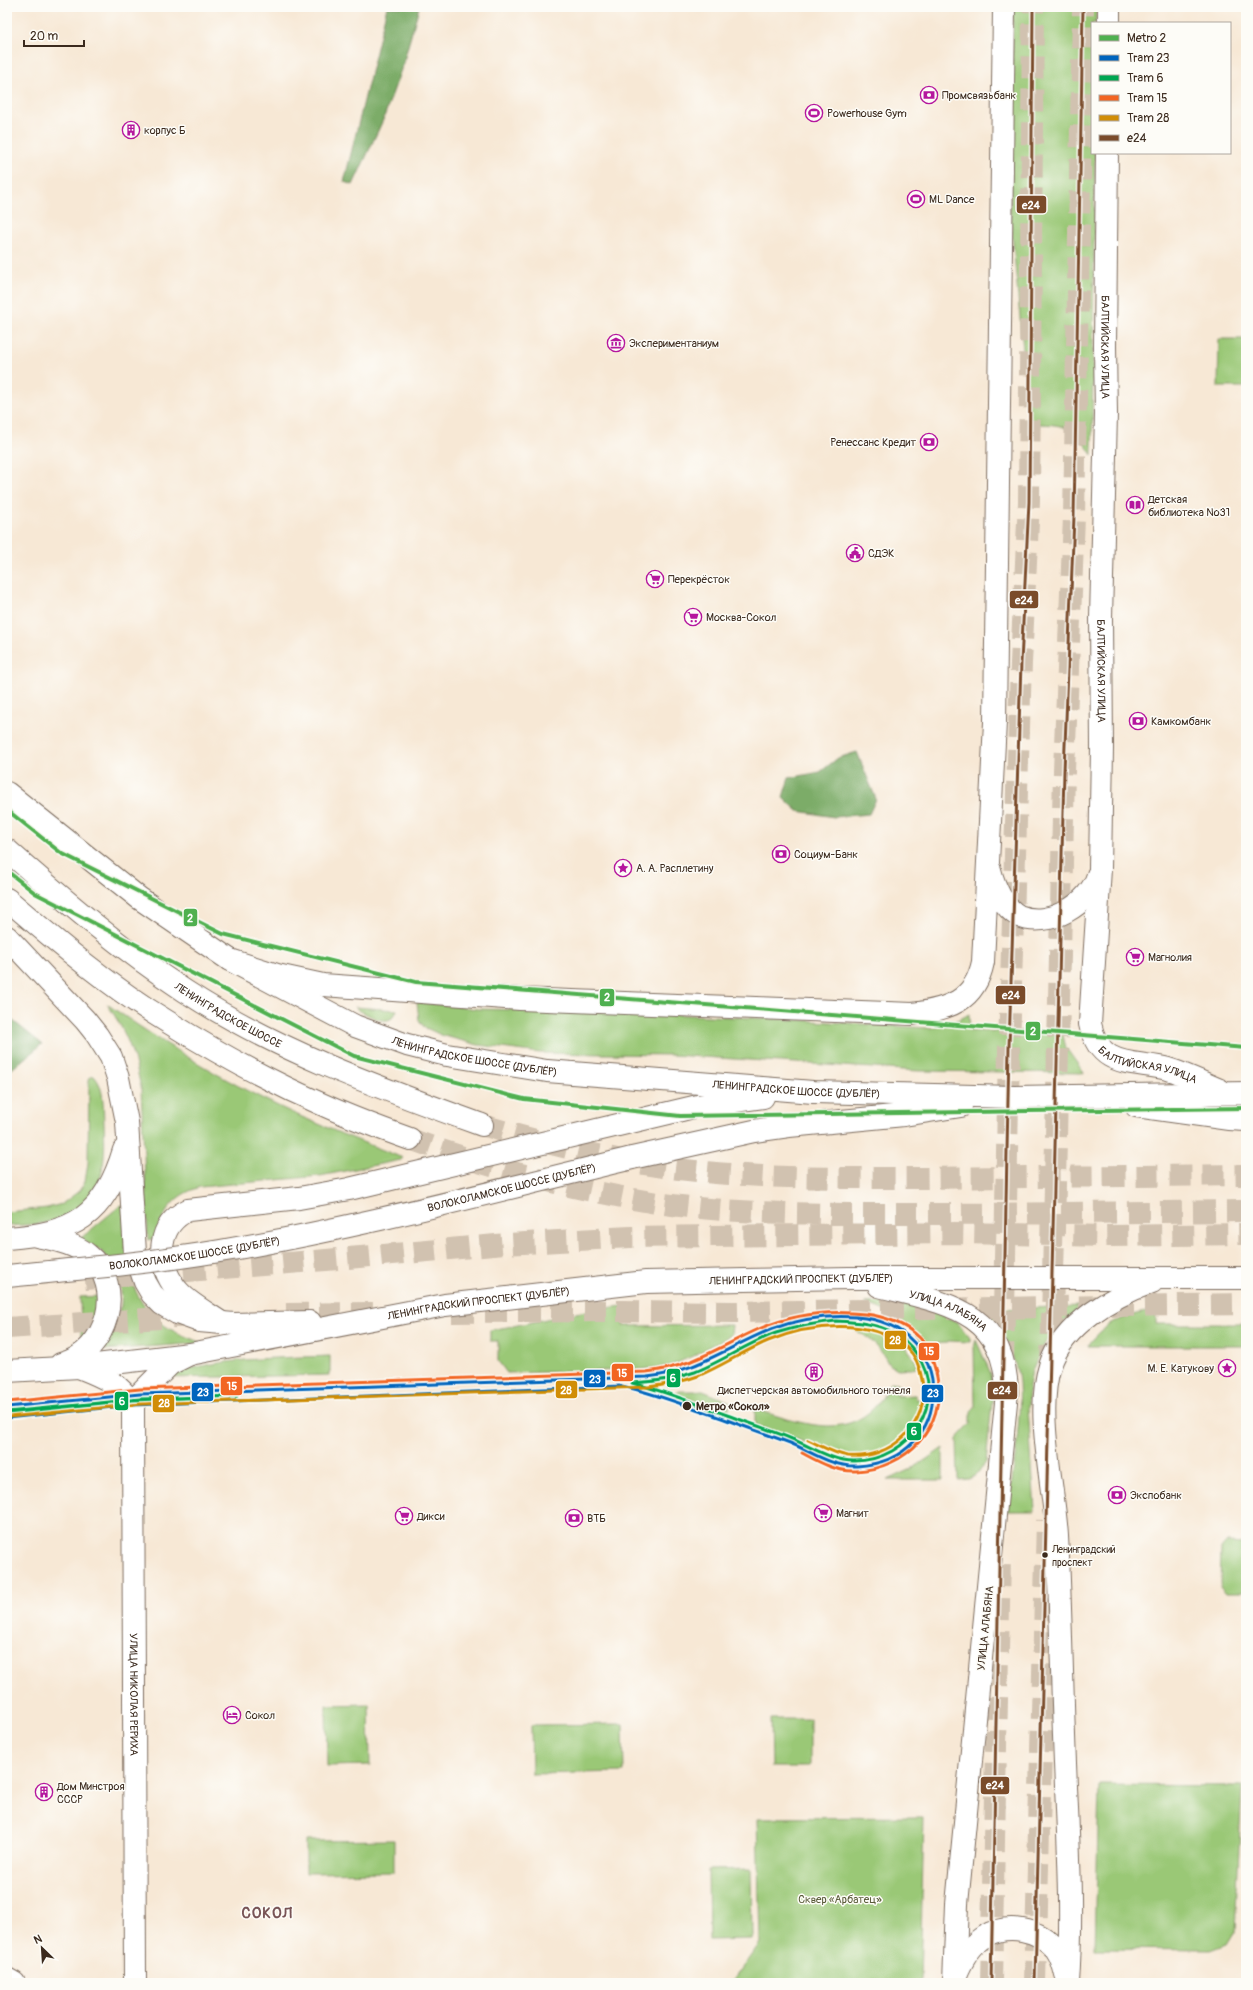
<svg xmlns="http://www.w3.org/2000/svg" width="1253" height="1990" font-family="Pangolin,sans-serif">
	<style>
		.green { fill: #9ac876; stroke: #6a794a }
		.forest { fill: #7bac67; stroke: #5b6b42 }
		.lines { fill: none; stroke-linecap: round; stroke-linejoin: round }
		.secondary-tunnel { stroke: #d1c2b0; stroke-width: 22; stroke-dasharray: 22 11; stroke-linecap: butt }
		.primary-tunnel { stroke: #d1c2b0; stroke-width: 22; stroke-dasharray: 22 11; stroke-linecap: butt }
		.street-casing { stroke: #7d6c5e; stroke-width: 24 }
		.secondary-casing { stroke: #7d6c5e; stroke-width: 24 }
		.primary-casing { stroke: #7d6c5e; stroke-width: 24 }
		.street { stroke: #fff; stroke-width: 22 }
		.secondary { stroke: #fff; stroke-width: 22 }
		.primary { stroke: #fff; stroke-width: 22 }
		.secondary-bridge-casing { stroke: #7d6c5e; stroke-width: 24; stroke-linecap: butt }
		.secondary-bridge { stroke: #fff; stroke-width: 22 }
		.bus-1-casing { stroke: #fdfcf7; stroke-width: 6 }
		.bus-1 { stroke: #7a4b2a; stroke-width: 3 }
		.tram-1-casing { stroke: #fdfcf7; stroke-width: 6 }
		.tram-2-casing { stroke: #fdfcf7; stroke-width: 6 }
		.tram-3-casing { stroke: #fdfcf7; stroke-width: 6 }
		.tram-4-casing { stroke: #fdfcf7; stroke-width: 6 }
		.tram-1 { stroke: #0065bd; stroke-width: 3 }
		.tram-2 { stroke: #00a651; stroke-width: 3 }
		.tram-3 { stroke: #f26522; stroke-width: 3 }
		.tram-4 { stroke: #d18d06; stroke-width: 3 }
		.metro-1-casing { stroke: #fdfcf7; stroke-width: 7 }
		.metro-1 { stroke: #4fb04f; stroke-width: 4 }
		.stop-dot { fill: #3b2a1e; stroke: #fdfcf7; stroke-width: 1.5 }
		.labels { text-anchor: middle; stroke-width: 3; stroke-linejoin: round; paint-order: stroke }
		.bus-label { font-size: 10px; fill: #3b2a1e; stroke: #fdfcf7; text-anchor: start }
		.poi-label { font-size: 11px; fill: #3b2a1e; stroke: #fdfcf7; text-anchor: start }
		.street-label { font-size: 11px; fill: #3b2a1e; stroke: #fdfcf7 }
		.stop-label { font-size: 11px; font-weight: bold; fill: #3b2a1e; stroke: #fdfcf7; text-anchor: start }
		.park-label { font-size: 11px; fill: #585938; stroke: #fdfcf7 }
		.district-label { font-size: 15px; font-weight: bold; letter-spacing: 1px; fill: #785456; stroke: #fdfcf7 }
		.line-badge { stroke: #fdfcf7; stroke-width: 1.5 }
		.badge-label { font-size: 11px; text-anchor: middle; font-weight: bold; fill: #fff }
	</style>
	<rect width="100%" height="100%" fill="#fdfcf7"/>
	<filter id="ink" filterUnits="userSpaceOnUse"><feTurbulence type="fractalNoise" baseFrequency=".025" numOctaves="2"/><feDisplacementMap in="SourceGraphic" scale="8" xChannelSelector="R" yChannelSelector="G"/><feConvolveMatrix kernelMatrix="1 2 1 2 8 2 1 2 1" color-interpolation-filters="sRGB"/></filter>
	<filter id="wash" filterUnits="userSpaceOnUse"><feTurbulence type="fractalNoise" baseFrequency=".012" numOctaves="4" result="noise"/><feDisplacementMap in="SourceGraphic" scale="16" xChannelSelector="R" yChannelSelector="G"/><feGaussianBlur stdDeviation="0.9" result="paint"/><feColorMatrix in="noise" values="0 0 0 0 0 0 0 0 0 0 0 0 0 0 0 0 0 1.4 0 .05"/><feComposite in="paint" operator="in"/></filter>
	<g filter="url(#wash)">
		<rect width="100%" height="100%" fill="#f7e8d5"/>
		<!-- green -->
		<path class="green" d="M 1013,7 L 1096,7 L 1096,23 L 1092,23 L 1092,153 L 1095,153 L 1092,455 C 1075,425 1063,424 1030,424 L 1010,211 Z
			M 1219,339 L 1246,339 L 1246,387 L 1218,387 Z
			M 417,1002 L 478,1009 L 622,1012 L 797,1020 L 928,1028 C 944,1027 956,1022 969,1014 L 970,1031 L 1062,1031 L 1066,1048 L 1084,1073 L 919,1071 L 672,1055 L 540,1053 L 478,1045 L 441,1035 L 424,1027 L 419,1020 Z
			M 107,1004 C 174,1051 245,1094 321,1125 C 348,1137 376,1147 403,1158 L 401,1160 L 320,1176 L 200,1187 C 172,1196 164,1210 157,1238 L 148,1240 L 141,1089 C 135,1055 127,1033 107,1004 Z
			M 355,1007 L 397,1010 C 390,1030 372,1016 358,1010 Z
			M 94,1076 C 105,1087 103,1109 104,1123 C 107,1173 101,1213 44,1223 C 32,1225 19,1225 7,1226 L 7,1212 L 47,1208 L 62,1204 L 79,1191 L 85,1182 L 88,1163 L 89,1081 L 90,1077 Z
			M 121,1205 L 123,1205 C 126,1252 124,1305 172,1330 C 181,1335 192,1339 202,1343 L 103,1350 C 109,1341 115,1331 118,1320 C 128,1286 116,1252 82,1241 L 81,1238 Z
			M 101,1296 L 99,1314 L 84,1337 L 81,1337 L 80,1297 Z
			M 906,1301 L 933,1311 L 957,1322 L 970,1338 L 970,1342 L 948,1341 L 948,1343 L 923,1344 C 909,1321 890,1312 865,1303 Z
			M 623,1306 L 624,1326 L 732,1325 L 731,1335 L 695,1355 L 670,1366 L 635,1370 L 507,1373 L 498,1361 L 498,1341 L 490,1341 L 490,1330 C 535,1323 578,1310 623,1306 Z
			M 1081,1306 L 1056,1329 L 1045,1343 L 1032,1370 L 1029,1387 L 1028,1407 L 1035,1511 L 1008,1511 C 1012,1476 1027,1393 1015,1364 C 1007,1343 993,1327 979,1310 Z
			M 1156,1311 L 1156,1324 L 1246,1324 L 1246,1346 L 1088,1346 C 1103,1323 1129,1313 1156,1311 Z
			M 853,1320 C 888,1324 900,1335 918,1365 L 915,1368 L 898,1369 L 889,1365 C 873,1333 851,1325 816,1322 Z
			M 976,1340 L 991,1374 L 993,1393 L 986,1462 L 977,1475 L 969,1479 L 958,1480 L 957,1438 L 971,1423 L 971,1411 L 975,1407 L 974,1347 Z
			M 330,1356 L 330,1375 L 169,1378 C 201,1357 290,1358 330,1356 Z
			M 891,1382 L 897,1383 L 897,1396 L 915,1395 L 916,1399 L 924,1399 L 918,1420 L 909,1433 L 897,1444 L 886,1452 L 871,1456 L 855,1457 L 839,1454 L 755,1425 L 755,1409 C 809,1426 861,1446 891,1382 Z
			M 680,1391 L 703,1391 L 730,1402 L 728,1413 L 674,1393 Z
			M 943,1448 L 943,1480 L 887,1480 L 915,1467 Z
			M 1227,1542 L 1246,1543 L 1246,1592 L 1226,1592 L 1220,1585 L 1221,1549 Z
			M 369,1704 L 370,1765 L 327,1766 L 326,1705 Z
			M 771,1719 L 810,1719 L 810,1767 L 772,1767 Z
			M 623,1724 L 624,1772 L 532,1774 L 531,1725 Z
			M 1099,1785 L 1242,1786 L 1235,1931 L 1227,1944 L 1211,1950 L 1095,1949 Z
			M 924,1817 L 920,1983 L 731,1983 L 760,1943 L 757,1818 Z
			M 394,1840 L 394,1872 L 306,1873 L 306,1841 Z
			M 751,1869 L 752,1939 L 709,1940 L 708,1870 Z"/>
		<!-- forest -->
		<path class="forest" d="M 387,7 L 419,7 L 403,64 L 383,120 L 353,185 L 344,182 Z
			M 857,752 L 876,799 L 869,814 L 834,817 L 798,811 L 783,797 L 789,778 L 820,772 L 838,758 Z
			M 7,1016 L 42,1044 L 7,1073 Z"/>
	</g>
	<g filter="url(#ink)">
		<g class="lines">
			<!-- secondary-tunnel -->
			<path class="secondary-tunnel" d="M 1003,1365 L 1009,1047 L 1021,663 L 1029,502 L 1033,7
				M 1051,1368 L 1064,771 L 1074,516 L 1083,7
				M 991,1983 L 1000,1558
				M 1035,1983 L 1047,1520"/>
			<!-- primary-tunnel -->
			<path class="primary-tunnel" d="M 482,1125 C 544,1143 606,1159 670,1168 C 752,1179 835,1178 917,1178 C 1027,1177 1136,1176 1246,1175
				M 410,1139 C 492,1169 578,1191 664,1204 C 746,1215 829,1214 910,1214 C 1022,1214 1134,1212 1246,1211
				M 85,1279 L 326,1260 L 506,1244 L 631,1237 L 956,1233 L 1106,1236 L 1246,1234
				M 452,1312 L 622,1311 L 734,1312 L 1246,1304
				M 286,1314 L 373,1313
				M 7,1328 L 193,1316"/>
			<defs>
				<g id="street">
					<path id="s1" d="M 79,1367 C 104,1377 118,1382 133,1405 L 135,1983"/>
					<path d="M 133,1405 L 140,1394 L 170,1364 L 190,1354"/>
				</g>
				<g id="secondary">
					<path d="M 1109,23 L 1109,7"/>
					<path id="s2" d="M 1107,153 L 1105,346 L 1106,414 L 1101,618 L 1102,748 L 1100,869 L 1090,1024 C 1100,1069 1131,1060 1168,1069 C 1185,1074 1203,1083 1220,1090"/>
					<path id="s3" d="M 7,793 L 139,898 L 230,960 L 355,1026 L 407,1045 L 447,1055 L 547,1071 L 813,1092 L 1015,1097 L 1246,1093"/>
					<path d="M 990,870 C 994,886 1003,908 1019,916 C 1048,929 1090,904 1098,875"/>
					<path d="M 7,937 L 85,1020 L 97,1035 L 111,1057 L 118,1078 L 127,1122 L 135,1253 L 145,1282 L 152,1294 L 162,1304 L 177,1313 L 199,1321 L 234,1324 L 310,1322"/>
					<path d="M 230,960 L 277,975 L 323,985 L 520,999 L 913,1014 C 949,1009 975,1001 983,962 L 995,722 L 1004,7"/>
					<path d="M 1136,1106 L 1229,1119 L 1246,1120"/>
					<path d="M 632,1158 L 754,1131 L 789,1126 L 904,1115 L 961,1106"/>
					<path d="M 37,1236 C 54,1240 74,1243 88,1255 C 127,1286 107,1353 61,1364"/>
					<path d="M 7,1238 C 74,1233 104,1217 124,1150"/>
					<path id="s4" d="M 879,1286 C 944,1303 1005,1309 1007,1392 L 957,1904 L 954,1983"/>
					<path d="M 220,1322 C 204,1311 185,1301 174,1286 C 156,1259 157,1225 188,1210 L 299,1198 L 349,1189 L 698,1106 L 763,1097"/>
					<path id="s5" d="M 7,1371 L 79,1367 L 190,1354 L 445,1305 L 646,1282 L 849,1278 L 1246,1278"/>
					<path d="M 956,1975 C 962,1960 970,1945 985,1936 C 1008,1923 1039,1929 1056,1949 C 1061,1956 1064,1966 1066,1975"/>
					<path d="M 7,1979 L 14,1983"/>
					<path d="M 1068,1983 C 1073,1910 1068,1837 1065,1763 C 1062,1687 1061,1612 1057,1536 C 1054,1486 1035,1413 1050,1366 C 1063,1324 1113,1296 1152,1282"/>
				</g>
				<g id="primary">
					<path id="s6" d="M 7,850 C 64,900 121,949 185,991 C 277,1051 380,1088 482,1125"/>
					<path d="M 7,899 C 58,943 110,987 168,1022 C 219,1054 273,1083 328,1107 C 355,1119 382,1129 410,1139"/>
				</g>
			</defs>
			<!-- street casing -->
			<use href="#street" class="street-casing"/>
			<!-- secondary casing -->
			<use href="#secondary" class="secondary-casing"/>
			<!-- primary casing -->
			<use href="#primary" class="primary-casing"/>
			<!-- street -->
			<use href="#street" class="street"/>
			<!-- secondary -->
			<use href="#secondary" class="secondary"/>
			<!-- primary -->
			<use href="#primary" class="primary"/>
			<defs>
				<g id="secondary-bridge">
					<path id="s7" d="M 7,1276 C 78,1269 149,1263 220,1251 C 358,1228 495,1191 632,1158"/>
				</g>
			</defs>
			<!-- secondary-bridge casing -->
			<use href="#secondary-bridge" class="secondary-bridge-casing"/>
			<!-- secondary-bridge -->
			<use href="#secondary-bridge" class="secondary-bridge"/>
			<defs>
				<path id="bus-1" d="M 991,1983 L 1009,1047 L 1021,663 L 1029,502 L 1033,7
					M 1035,1983 L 1064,771 L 1074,516 L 1083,7"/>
			</defs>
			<!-- bus-1 casing -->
			<use href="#bus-1" class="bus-1-casing"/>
			<!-- bus-1 -->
			<use href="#bus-1" class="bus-1"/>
			<defs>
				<path id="tram-1" d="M 7,1407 L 140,1394 L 647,1377 C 697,1372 727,1347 772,1329 C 798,1319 827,1315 856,1317 C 959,1324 958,1461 857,1466 C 832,1467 812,1452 790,1443 C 769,1435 748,1428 727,1420 C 692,1408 658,1394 622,1386 L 133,1405 L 7,1418"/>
				<path id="tram-2" d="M 836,1321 C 856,1322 876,1323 894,1333 C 903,1338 910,1345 916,1353 C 950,1402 910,1461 854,1461 C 832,1461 812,1447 792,1439 C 771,1430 749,1423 727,1415 C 696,1404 665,1391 632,1383 C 654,1382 675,1379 695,1372 C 723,1361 748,1343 776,1333 C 795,1327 815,1323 836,1321 Z
					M 7,1413 L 132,1400 L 237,1396 L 140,1399 L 7,1412"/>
				<path id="tram-3" d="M 7,1402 L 140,1389 L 646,1372 C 693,1367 720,1346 761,1328 C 794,1314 831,1310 865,1314 C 884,1316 906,1324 920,1338 C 930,1349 934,1363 937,1377 C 947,1427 906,1469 856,1471 C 836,1472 819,1462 802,1453"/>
				<path id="tram-4" d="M 8,1417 L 141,1404 L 648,1387 C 665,1385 682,1382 698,1376 C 722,1366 744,1351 768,1341 C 810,1324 870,1317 907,1348 C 916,1356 920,1368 922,1380 C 931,1424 891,1460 848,1456 C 834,1454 821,1446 808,1440"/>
			</defs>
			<!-- tram-1 casing -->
			<use href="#tram-1" class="tram-1-casing"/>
			<!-- tram-2 casing -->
			<use href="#tram-2" class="tram-2-casing"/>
			<!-- tram-3 casing -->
			<use href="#tram-3" class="tram-3-casing"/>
			<!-- tram-4 casing -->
			<use href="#tram-4" class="tram-4-casing"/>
			<!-- tram-1 -->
			<use href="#tram-1" class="tram-1"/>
			<!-- tram-2 -->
			<use href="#tram-2" class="tram-2"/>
			<!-- tram-3 -->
			<use href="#tram-3" class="tram-3"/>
			<!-- tram-4 -->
			<use href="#tram-4" class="tram-4"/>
			<defs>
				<path id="metro-1" d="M 7,810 L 61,853 L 223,934 L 416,982 L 1246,1048
					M 7,871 L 35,893 L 354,1056 L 524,1099 L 680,1116 L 1246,1108"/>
			</defs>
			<!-- metro-1 casing -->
			<use href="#metro-1" class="metro-1-casing"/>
			<!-- metro-1 -->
			<use href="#metro-1" class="metro-1"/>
		</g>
	</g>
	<!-- icons -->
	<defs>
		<symbol id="bank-ring" viewBox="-11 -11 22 22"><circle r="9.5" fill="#fdfcf7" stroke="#b5179e" stroke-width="1.5"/><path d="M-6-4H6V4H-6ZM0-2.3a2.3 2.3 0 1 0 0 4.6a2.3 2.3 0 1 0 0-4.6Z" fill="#b5179e"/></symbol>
		<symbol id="stadium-ring" viewBox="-11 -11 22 22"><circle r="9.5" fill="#fdfcf7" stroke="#b5179e" stroke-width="1.5"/><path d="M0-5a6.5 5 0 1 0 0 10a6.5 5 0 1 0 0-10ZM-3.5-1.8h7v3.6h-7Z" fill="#b5179e"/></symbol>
		<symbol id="building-ring" viewBox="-11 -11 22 22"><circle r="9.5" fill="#fdfcf7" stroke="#b5179e" stroke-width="1.5"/><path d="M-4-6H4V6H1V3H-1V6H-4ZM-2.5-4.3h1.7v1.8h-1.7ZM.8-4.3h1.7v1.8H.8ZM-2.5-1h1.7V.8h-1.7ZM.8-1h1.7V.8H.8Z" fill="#b5179e"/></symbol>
		<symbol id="museum-ring" viewBox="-11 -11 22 22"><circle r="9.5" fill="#fdfcf7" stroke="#b5179e" stroke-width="1.5"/><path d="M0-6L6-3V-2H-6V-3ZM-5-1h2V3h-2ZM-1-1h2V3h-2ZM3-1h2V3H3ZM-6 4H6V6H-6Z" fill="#b5179e"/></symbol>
		<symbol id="library-ring" viewBox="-11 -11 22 22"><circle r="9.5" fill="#fdfcf7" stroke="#b5179e" stroke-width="1.5"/><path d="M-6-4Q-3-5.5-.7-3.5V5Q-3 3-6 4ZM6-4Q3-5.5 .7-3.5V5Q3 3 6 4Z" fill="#b5179e"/></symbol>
		<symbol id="civic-ring" viewBox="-11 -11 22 22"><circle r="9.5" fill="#fdfcf7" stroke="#b5179e" stroke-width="1.5"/><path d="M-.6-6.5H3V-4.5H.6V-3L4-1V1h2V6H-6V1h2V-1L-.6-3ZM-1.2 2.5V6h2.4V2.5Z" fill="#b5179e"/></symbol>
		<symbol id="supermarket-ring" viewBox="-11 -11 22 22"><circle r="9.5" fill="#fdfcf7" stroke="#b5179e" stroke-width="1.5"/><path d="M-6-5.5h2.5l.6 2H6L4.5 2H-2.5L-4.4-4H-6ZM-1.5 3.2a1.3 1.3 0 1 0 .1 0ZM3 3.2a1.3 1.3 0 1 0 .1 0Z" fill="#b5179e"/></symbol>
		<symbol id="sight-ring" viewBox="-11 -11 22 22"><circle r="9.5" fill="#fdfcf7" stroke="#b5179e" stroke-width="1.5"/><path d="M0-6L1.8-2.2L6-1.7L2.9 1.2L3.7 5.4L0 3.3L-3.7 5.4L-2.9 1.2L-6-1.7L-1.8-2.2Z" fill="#b5179e"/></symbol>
		<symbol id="hotel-ring" viewBox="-11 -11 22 22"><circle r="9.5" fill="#fdfcf7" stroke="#b5179e" stroke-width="1.5"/><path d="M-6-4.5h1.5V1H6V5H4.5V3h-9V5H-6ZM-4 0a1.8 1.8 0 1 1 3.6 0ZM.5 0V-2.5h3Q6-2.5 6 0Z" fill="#b5179e"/></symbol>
	</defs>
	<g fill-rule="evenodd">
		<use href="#bank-ring" x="919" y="85" width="20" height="20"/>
		<use href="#stadium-ring" x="804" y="103" width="20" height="20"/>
		<use href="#building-ring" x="121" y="120" width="20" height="20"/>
		<use href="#stadium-ring" x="906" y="189" width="20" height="20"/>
		<use href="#museum-ring" x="606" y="333" width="20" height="20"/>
		<use href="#bank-ring" x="919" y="432" width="20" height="20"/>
		<use href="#library-ring" x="1125" y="495" width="20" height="20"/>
		<use href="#civic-ring" x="845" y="543" width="20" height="20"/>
		<use href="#supermarket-ring" x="645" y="569" width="20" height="20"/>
		<use href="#supermarket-ring" x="683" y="607" width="20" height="20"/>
		<use href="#bank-ring" x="1128" y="711" width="20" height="20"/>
		<use href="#bank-ring" x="771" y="844" width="20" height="20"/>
		<use href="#sight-ring" x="613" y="858" width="20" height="20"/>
		<use href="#supermarket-ring" x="1125" y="947" width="20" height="20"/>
		<use href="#sight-ring" x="1217" y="1358" width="20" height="20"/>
		<use href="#building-ring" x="804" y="1362" width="20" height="20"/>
		<use href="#bank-ring" x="1107" y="1485" width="20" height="20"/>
		<use href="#supermarket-ring" x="813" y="1503" width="20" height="20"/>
		<use href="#supermarket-ring" x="394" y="1506" width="20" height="20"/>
		<use href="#bank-ring" x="564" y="1508" width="20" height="20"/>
		<use href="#hotel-ring" x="222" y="1705" width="20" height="20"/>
		<use href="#building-ring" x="34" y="1782" width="20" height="20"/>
	</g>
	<!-- markers -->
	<g class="stop-dot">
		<circle cx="687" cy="1406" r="5"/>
		<circle cx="1045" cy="1555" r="3.5"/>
	</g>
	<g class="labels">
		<!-- bus labels -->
		<g class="bus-label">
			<text x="1052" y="1553">Ленинградский<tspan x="1052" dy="13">проспект</tspan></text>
		</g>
		<!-- poi labels -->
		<g class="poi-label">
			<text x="942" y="99">Промсвязьбанк</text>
			<text x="827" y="117">Powerhouse Gym</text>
			<text x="144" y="134">корпус Б</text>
			<text x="929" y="203">ML Dance</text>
			<text x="629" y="347">Экспериментаниум</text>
			<text x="916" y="446" text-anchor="end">Ренессанс Кредит</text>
			<text x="1148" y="503">Детская<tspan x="1148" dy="13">библиотека №31</tspan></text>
			<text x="868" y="557">СДЭК</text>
			<text x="668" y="583">Перекрёсток</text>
			<text x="706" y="621">Москва-Сокол</text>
			<text x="1151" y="725">Камкомбанк</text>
			<text x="794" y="858">Социум-Банк</text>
			<text x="636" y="872">А. А. Расплетину</text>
			<text x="1148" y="961">Магнолия</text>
			<text x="1214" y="1372" text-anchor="end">М. Е. Катукову</text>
			<text x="814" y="1394" text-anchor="middle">Диспетчерская автомобильного тоннеля</text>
			<text x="1130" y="1499">Экспобанк</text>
			<text x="836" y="1517">Магнит</text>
			<text x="417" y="1520">Дикси</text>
			<text x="587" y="1522">ВТБ</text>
			<text x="245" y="1719">Сокол</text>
			<text x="57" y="1790">Дом Минстроя<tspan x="57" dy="13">СССР</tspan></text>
		</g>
		<!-- street labels -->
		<g class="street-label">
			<text dy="4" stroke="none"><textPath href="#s2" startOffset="194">БАЛТИЙСКАЯ УЛИЦА</textPath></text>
			<text dy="4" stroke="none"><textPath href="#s2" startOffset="518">БАЛТИЙСКАЯ УЛИЦА</textPath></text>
			<text dy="4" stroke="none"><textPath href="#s6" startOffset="277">ЛЕНИНГРАДСКОЕ ШОССЕ</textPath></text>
			<text dy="4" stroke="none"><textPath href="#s3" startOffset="544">ЛЕНИНГРАДСКОЕ ШОССЕ (ДУБЛЁР)</textPath></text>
			<text dy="4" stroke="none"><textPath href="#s2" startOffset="949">БАЛТИЙСКАЯ УЛИЦА</textPath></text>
			<text dy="4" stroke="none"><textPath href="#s3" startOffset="868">ЛЕНИНГРАДСКОЕ ШОССЕ (ДУБЛЁР)</textPath></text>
			<text dy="4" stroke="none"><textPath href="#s7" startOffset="513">ВОЛОКОЛАМСКОЕ ШОССЕ (ДУБЛЁР)</textPath></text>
			<text dy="4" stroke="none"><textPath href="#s7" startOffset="189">ВОЛОКОЛАМСКОЕ ШОССЕ (ДУБЛЁР)</textPath></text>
			<text dy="4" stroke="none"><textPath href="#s5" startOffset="801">ЛЕНИНГРАДСКИЙ ПРОСПЕКТ (ДУБЛЁР)</textPath></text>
			<text dy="4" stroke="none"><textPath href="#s5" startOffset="477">ЛЕНИНГРАДСКИЙ ПРОСПЕКТ (ДУБЛЁР)</textPath></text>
			<text dy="4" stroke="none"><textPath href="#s4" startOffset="74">УЛИЦА АЛАБЯНА</textPath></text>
			<text transform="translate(985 1628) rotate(-84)" y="4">УЛИЦА АЛАБЯНА</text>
			<text dy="4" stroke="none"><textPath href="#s1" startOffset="357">УЛИЦА НИКОЛАЯ РЕРИХА</textPath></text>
		</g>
		<!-- stop labels -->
		<g class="stop-label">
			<text x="696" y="1410">Метро «Сокол»</text>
		</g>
		<!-- park labels -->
		<g class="park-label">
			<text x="840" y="1903">Сквер «Арбатец»</text>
		</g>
		<!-- district labels -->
		<g class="district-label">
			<text x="267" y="1918">СОКОЛ</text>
		</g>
	</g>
	<g class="line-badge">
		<rect x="1016" y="195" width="31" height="19" rx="4" fill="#7a4b2a"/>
		<rect x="1009" y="590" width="30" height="19" rx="4" fill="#7a4b2a"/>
		<rect x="183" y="908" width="15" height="19" rx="4" fill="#4fb04f"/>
		<rect x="995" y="985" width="31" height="20" rx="4" fill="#7a4b2a"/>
		<rect x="599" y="988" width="16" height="19" rx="4" fill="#4fb04f"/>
		<rect x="1025" y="1021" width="16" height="20" rx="4" fill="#4fb04f"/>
		<rect x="884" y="1330" width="23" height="20" rx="4" fill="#d18d06"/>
		<rect x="918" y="1342" width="22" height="19" rx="4" fill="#f26522"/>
		<rect x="611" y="1363" width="23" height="19" rx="4" fill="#f26522"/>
		<rect x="666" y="1368" width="15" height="20" rx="4" fill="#00a651"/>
		<rect x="583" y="1369" width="23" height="19" rx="4" fill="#0065bd"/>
		<rect x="220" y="1376" width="23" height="20" rx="4" fill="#f26522"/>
		<rect x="555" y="1380" width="23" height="19" rx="4" fill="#d18d06"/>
		<rect x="987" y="1381" width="31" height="19" rx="4" fill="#7a4b2a"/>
		<rect x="191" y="1382" width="23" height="20" rx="4" fill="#0065bd"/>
		<rect x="921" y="1384" width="23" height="19" rx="4" fill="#0065bd"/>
		<rect x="114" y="1391" width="15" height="20" rx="4" fill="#00a651"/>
		<rect x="152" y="1394" width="23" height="19" rx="4" fill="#d18d06"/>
		<rect x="906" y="1422" width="16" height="19" rx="4" fill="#00a651"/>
		<rect x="980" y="1776" width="30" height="19" rx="4" fill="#7a4b2a"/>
	</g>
	<g class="badge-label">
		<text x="1031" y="209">е24</text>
		<text x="1024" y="604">е24</text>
		<text x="190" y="922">2</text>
		<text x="1011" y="999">е24</text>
		<text x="607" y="1001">2</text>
		<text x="1033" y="1035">2</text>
		<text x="895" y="1344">28</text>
		<text x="929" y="1355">15</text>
		<text x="622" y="1377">15</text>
		<text x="673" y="1382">6</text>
		<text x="595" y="1383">23</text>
		<text x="232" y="1390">15</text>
		<text x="566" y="1394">28</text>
		<text x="1002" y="1394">е24</text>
		<text x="203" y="1396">23</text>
		<text x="933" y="1397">23</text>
		<text x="122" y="1405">6</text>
		<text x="164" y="1407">28</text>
		<text x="914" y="1435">6</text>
		<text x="995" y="1789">е24</text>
	</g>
	<!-- margin -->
	<rect width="1253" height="1990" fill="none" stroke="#fdfcf7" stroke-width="24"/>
	<!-- legend -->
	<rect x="1091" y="22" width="140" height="132" fill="#fdfcf7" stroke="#afa8a0"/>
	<rect x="1099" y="35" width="20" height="6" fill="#4fb04f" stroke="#afa8a0"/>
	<text x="1127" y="42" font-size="12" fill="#3b2a1e">Metro 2</text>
	<rect x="1099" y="55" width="20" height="6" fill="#0065bd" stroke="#afa8a0"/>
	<text x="1127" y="62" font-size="12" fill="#3b2a1e">Tram 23</text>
	<rect x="1099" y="75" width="20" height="6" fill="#00a651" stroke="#afa8a0"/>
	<text x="1127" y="82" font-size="12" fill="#3b2a1e">Tram 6</text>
	<rect x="1099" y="95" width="20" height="6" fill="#f26522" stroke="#afa8a0"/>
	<text x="1127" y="102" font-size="12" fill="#3b2a1e">Tram 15</text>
	<rect x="1099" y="115" width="20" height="6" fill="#d18d06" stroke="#afa8a0"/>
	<text x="1127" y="122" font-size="12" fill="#3b2a1e">Tram 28</text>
	<rect x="1099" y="135" width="20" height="6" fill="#7a4b2a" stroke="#afa8a0"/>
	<text x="1127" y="142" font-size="12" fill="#3b2a1e">е24</text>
	<!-- north arrow -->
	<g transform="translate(42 1948) rotate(335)" stroke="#fdfcf7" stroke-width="3" paint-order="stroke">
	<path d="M0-3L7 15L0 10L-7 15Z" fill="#3b2a1e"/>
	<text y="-6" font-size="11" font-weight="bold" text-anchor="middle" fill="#3b2a1e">N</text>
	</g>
	<!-- scale -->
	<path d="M24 40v6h60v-6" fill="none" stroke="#3b2a1e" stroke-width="2"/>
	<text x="30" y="40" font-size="12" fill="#3b2a1e" stroke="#fdfcf7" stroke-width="3" paint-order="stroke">20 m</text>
</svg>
